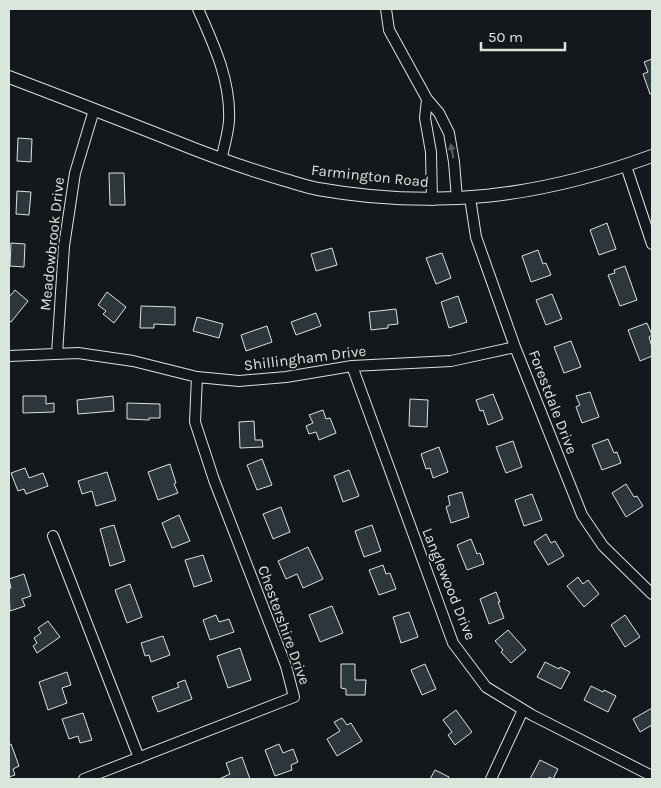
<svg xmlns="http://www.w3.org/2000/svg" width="661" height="788" font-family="Karla,sans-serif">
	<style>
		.building { fill: #2c363c; stroke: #d8e6dc }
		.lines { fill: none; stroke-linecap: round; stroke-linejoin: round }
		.minor-casing { stroke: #d8e6dc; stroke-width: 12 }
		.tertiary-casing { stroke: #d8e6dc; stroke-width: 14 }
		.minor { stroke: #14181c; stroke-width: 10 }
		.tertiary { stroke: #14181c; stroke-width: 12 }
		.oneway { fill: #59605f }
		.labels { text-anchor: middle; stroke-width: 4; stroke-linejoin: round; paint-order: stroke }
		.street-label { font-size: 15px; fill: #d8e6dc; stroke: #14181c }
	</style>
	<rect width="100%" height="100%" fill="#14181c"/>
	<!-- building -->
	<path class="building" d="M 652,59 L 652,94 L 650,94 L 643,74 L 648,72 L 644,62 Z
		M 18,138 L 32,139 L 31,162 L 17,161 Z
		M 109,173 L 124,173 L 125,205 L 110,205 Z
		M 17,191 L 31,192 L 29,215 L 16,214 Z
		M 607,223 L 616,249 L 599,255 L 590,230 Z
		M 11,243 L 25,244 L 24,267 L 10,266 Z
		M 332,248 L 337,265 L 316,271 L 311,254 Z
		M 538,250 L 543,264 L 546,263 L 551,275 L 531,282 L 522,256 Z
		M 442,253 L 451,278 L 436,284 L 426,258 Z
		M 625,266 L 637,300 L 620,306 L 608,275 L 615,273 L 614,270 Z
		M 15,290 L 28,301 L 11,322 L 9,321 L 9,297 Z
		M 107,292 L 126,307 L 114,323 L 103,314 L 106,311 L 98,305 Z
		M 552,294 L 562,319 L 546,325 L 536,300 Z
		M 458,296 L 467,322 L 449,328 L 441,302 Z
		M 141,306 L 175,307 L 175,325 L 154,324 L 154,328 L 140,328 Z
		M 396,309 L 398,324 L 388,325 L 388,328 L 371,330 L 369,312 Z
		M 316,313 L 321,326 L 296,335 L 291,322 Z
		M 197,317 L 223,324 L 219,338 L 193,331 Z
		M 647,323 L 652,335 L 649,337 L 652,347 L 652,356 L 640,361 L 628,330 Z
		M 267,326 L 272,342 L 246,351 L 241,335 Z
		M 571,341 L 581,367 L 564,373 L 554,347 Z
		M 590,392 L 599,417 L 582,423 L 576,407 L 580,405 L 576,396 Z
		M 493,394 L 503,419 L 488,425 L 483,410 L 480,411 L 476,400 Z
		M 23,396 L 46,396 L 46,404 L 54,403 L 54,412 L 23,413 Z
		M 113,396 L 114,411 L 78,414 L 77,400 Z
		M 410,399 L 428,400 L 427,427 L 409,426 Z
		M 127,403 L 160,404 L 160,418 L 149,418 L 149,420 L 127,419 Z
		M 323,410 L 326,419 L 330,418 L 336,433 L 319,440 L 316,432 L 309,434 L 306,426 L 313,423 L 309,415 Z
		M 254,421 L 255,440 L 262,440 L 263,447 L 240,448 L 239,422 Z
		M 608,439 L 614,453 L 617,452 L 621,463 L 602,470 L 592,445 Z
		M 513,441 L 522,467 L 506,473 L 496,447 Z
		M 439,447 L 448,472 L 433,478 L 430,468 L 426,469 L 421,454 Z
		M 262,459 L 272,485 L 257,490 L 247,465 Z
		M 170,464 L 176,483 L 174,484 L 178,493 L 158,500 L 148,472 Z
		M 25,468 L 29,478 L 43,473 L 48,486 L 26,494 L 24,489 L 18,491 L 11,473 Z
		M 349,470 L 359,496 L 343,502 L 334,476 Z
		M 107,472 L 116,500 L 96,506 L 92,491 L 82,494 L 78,481 Z
		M 626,484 L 634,497 L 637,496 L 643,506 L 626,517 L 612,493 Z
		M 462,492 L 469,517 L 451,523 L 446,507 L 450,505 L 448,496 Z
		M 532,494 L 542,520 L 524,526 L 515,500 Z
		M 281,507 L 290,532 L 273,539 L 263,514 Z
		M 179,515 L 190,541 L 172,548 L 162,523 Z
		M 114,525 L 125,561 L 110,566 L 100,529 Z
		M 372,525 L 381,551 L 364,557 L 355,531 Z
		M 546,534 L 551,543 L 555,541 L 564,556 L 548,565 L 534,542 Z
		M 471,539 L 477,554 L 480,553 L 484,564 L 467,570 L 457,545 Z
		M 308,547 L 323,579 L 303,588 L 297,574 L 286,579 L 278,561 Z
		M 203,555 L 212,581 L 194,587 L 185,560 Z
		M 383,565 L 386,574 L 390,573 L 396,589 L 379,595 L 369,570 Z
		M 24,574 L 31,596 L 22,599 L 25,606 L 10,611 L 9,589 L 11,588 L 9,579 Z
		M 578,577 L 583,584 L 588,580 L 599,594 L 584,607 L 567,586 Z
		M 130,584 L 142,617 L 127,623 L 115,590 Z
		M 496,592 L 500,602 L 498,602 L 504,618 L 489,624 L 480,599 Z
		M 332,606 L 343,633 L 320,642 L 309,615 Z
		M 409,612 L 418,637 L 401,643 L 393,617 Z
		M 216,615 L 219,622 L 229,619 L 234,632 L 210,640 L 203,620 Z
		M 625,615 L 640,637 L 625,647 L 611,625 Z
		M 48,621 L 60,637 L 37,653 L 33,646 L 37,643 L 34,638 L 41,633 L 38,628 Z
		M 508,630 L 526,650 L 511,663 L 501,652 L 503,650 L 495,641 Z
		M 163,636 L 170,655 L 151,662 L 149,655 L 145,656 L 141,643 Z
		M 240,648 L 251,680 L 228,688 L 217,656 Z
		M 545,662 L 559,669 L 560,667 L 570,672 L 561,689 L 537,677 Z
		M 341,664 L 355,664 L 355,680 L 366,680 L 365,695 L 346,695 L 346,689 L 341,688 Z
		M 425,664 L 436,689 L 422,695 L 411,670 Z
		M 67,672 L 71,685 L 62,688 L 67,703 L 48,710 L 39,682 Z
		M 185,680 L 192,699 L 158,712 L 152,697 L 179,687 L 177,683 Z
		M 591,686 L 603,692 L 604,690 L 616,696 L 608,712 L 584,700 Z
		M 652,708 L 652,725 L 640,732 L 633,719 Z
		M 456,710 L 472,732 L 455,745 L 448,735 L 452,732 L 443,720 Z
		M 83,713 L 92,740 L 80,743 L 78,736 L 69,739 L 62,719 Z
		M 342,718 L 347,725 L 351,723 L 362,741 L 337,756 L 327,739 L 340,731 L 334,722 Z
		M 11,744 L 19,766 L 13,769 L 15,775 L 9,777 L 9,745 Z
		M 279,744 L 283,753 L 293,749 L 298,762 L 291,765 L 292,770 L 275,776 L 265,750 Z
		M 242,757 L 250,779 L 219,779 L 230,774 L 226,763 Z
		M 540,760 L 558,769 L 553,779 L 549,777 L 548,779 L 530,779 Z
		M 435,770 L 449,777 L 448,779 L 430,779 Z"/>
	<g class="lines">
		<defs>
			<path id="minor" d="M 198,9 C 214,45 231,81 229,121 C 228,134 224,147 221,160
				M 386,9 L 389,30 L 427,99 L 439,113 L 449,133 L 454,162 L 457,199
				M 427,99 L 425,118 L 431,152 L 432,200
				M 626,166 L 652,244
				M 470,198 L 476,237 L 515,347 L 582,515 L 603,546 L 652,594
				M 57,354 L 64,246 L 75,173 L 94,110
				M 9,356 L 78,353 L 133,361 L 197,377 L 239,381 L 286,377 L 352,366 L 451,361 L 515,347
				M 352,366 L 453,643 L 486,687 L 532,715 L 652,776
				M 53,536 L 139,758
				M 84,779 L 294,697 L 286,666 L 214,480 L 195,422 L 197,377
				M 491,779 L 523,710"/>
			<path id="tertiary" d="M 9,77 C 64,98 119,119 174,141 C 211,156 247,169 285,180 C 296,183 307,187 318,189 C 436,210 540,197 652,156"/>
		</defs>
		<!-- minor casing -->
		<use href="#minor" class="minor-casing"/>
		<!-- tertiary casing -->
		<use href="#tertiary" class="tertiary-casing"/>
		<!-- minor -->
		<use href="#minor" class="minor"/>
		<!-- tertiary -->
		<use href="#tertiary" class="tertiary"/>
	</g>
	<!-- one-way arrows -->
	<defs><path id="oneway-solid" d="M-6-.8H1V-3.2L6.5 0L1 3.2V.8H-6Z" transform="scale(1.25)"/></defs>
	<use class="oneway" href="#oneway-solid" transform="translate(452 151) rotate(-101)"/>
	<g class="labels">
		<!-- street labels -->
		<g class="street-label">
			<text transform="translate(370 176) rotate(6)" y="5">Farmington Road</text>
			<text transform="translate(52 244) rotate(-84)" y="5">Meadowbrook Drive</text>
			<text transform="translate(305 358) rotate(-7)" y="5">Shillingham Drive</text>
			<text transform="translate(553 402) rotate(69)" y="5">Forestdale Drive</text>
			<text transform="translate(449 584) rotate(68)" y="5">Langlewood Drive</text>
			<text transform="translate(284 625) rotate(70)" y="5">Chestershire Drive</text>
		</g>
	</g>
	<!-- border -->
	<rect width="661" height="788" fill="none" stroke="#d8e6dc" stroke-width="20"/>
	<!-- scale -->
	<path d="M481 42v8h84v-8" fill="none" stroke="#d8e6dc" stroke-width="2.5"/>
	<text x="488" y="42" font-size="15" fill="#d8e6dc" stroke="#14181c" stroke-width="4" paint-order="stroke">50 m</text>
</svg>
